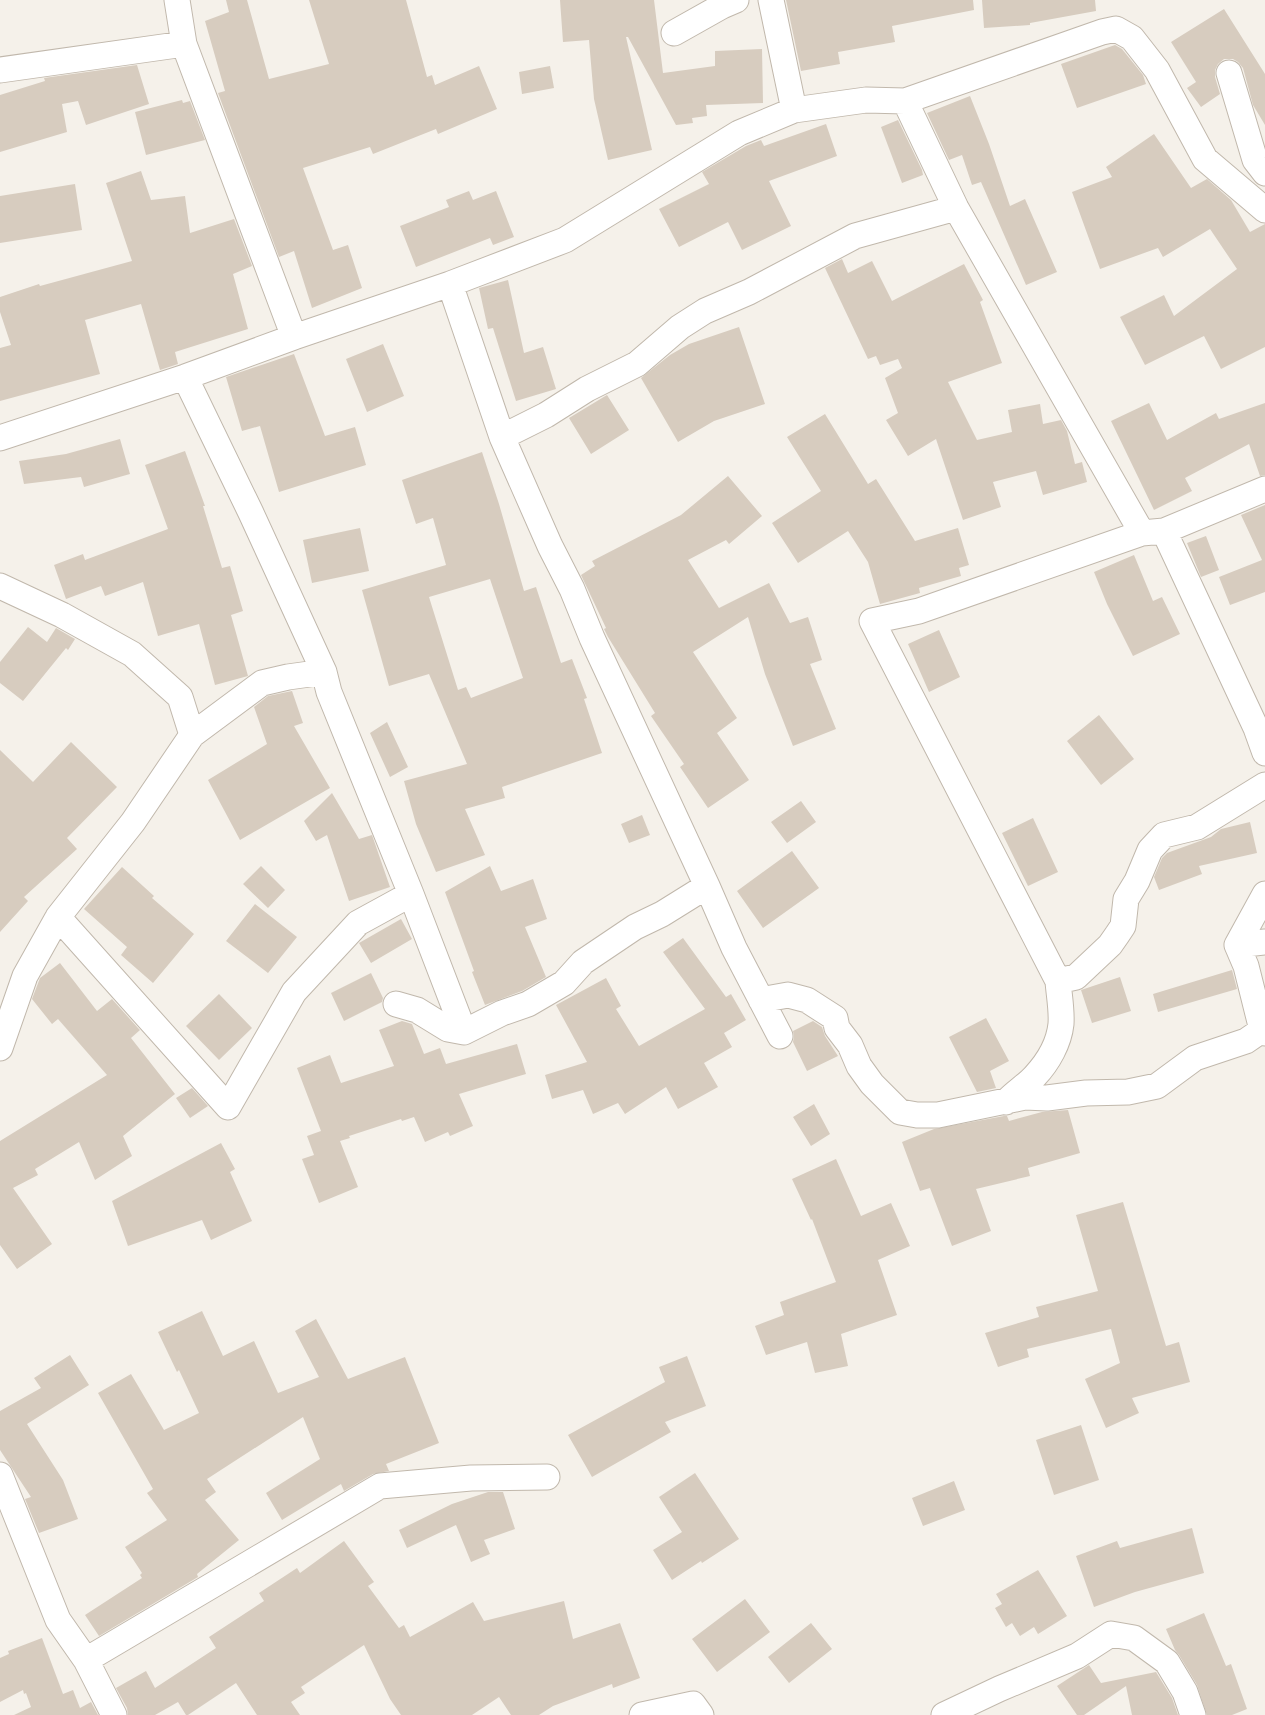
<svg xmlns="http://www.w3.org/2000/svg" width="1265" height="1715" font-family="'Source Sans 3',sans-serif">
	<style>
		.building { fill: #d7ccbf; fill-rule: evenodd }
		.lines { fill: none; stroke-linecap: round; stroke-linejoin: round }
		.street-casing { stroke: #c1b8ac; stroke-width: 27 }
		.street { stroke: #fff; stroke-width: 25 }
	</style>
	<rect width="100%" height="100%" fill="#f5f1ea"/>
	<!-- building -->
	<path class="building" d="M 226,0 L 247,0 L 269,79 L 329,64 L 309,0 L 406,0 L 427,77 L 432,75 L 435,85 L 479,66 L 497,109 L 438,134 L 436,129 L 373,154 L 370,147 L 303,168 L 333,250 L 348,245 L 362,288 L 312,308 L 294,251 L 279,257 L 218,93 L 225,91 L 205,21 L 229,12 Z
		M 560,0 L 654,0 L 663,73 L 715,66 L 715,51 L 762,49 L 763,103 L 706,105 L 707,116 L 692,118 L 693,123 L 676,125 L 628,37 L 626,37 L 652,150 L 608,160 L 594,99 L 589,40 L 563,42 Z
		M 786,0 L 973,0 L 974,10 L 892,26 L 895,42 L 838,52 L 840,64 L 801,71 Z
		M 982,0 L 1095,0 L 1096,11 L 1030,23 L 1030,25 L 984,28 Z
		M 1224,9 L 1265,74 L 1265,125 L 1253,105 L 1243,68 L 1238,62 L 1233,59 L 1224,59 L 1218,64 L 1215,70 L 1215,77 L 1220,94 L 1201,107 L 1187,88 L 1196,82 L 1171,42 Z
		M 1115,45 L 1122,49 L 1143,75 L 1146,84 L 1077,108 L 1061,64 Z
		M 137,65 L 149,104 L 86,125 L 78,101 L 62,104 L 67,132 L 0,152 L 0,95 L 45,81 L 44,78 Z
		M 550,66 L 554,88 L 522,94 L 519,72 Z
		M 970,96 L 989,144 L 1010,206 L 1025,199 L 1057,272 L 1026,285 L 981,182 L 972,185 L 962,155 L 949,160 L 927,113 Z
		M 182,100 L 183,103 L 190,101 L 205,140 L 146,155 L 135,112 Z
		M 898,120 L 922,170 L 923,175 L 902,183 L 881,127 Z
		M 826,124 L 837,156 L 769,181 L 791,226 L 742,250 L 728,222 L 679,247 L 659,209 L 709,184 L 702,172 L 746,146 L 761,140 L 764,146 Z
		M 1154,134 L 1191,188 L 1207,179 L 1231,200 L 1250,232 L 1265,224 L 1265,347 L 1221,369 L 1204,336 L 1145,365 L 1120,317 L 1164,295 L 1174,316 L 1237,269 L 1210,229 L 1163,257 L 1158,248 L 1100,269 L 1072,192 L 1112,177 L 1106,167 Z
		M 141,171 L 151,200 L 185,196 L 190,233 L 234,219 L 252,266 L 233,274 L 248,329 L 175,352 L 178,364 L 160,370 L 141,304 L 85,320 L 100,374 L 0,401 L 0,348 L 11,345 L 0,312 L 0,297 L 39,284 L 40,286 L 132,261 L 106,183 Z
		M 75,184 L 82,230 L 0,243 L 0,196 Z
		M 469,191 L 473,200 L 496,191 L 514,237 L 493,245 L 490,238 L 416,267 L 400,226 L 449,207 L 446,200 Z
		M 842,259 L 848,273 L 872,261 L 892,301 L 964,264 L 983,300 L 980,302 L 1002,363 L 948,382 L 977,440 L 1012,432 L 1008,410 L 1040,404 L 1043,424 L 1061,420 L 1067,431 L 1075,464 L 1082,462 L 1087,482 L 1043,495 L 1036,471 L 993,482 L 1001,507 L 963,520 L 936,439 L 908,456 L 886,420 L 898,413 L 885,378 L 902,368 L 898,359 L 880,365 L 876,356 L 868,359 L 825,268 Z
		M 508,280 L 524,353 L 543,347 L 556,389 L 516,401 L 493,328 L 488,329 L 479,288 Z
		M 739,327 L 765,404 L 714,421 L 678,442 L 641,378 L 670,355 L 689,344 Z
		M 383,344 L 404,396 L 367,412 L 346,359 Z
		M 294,354 L 325,436 L 355,427 L 366,465 L 279,492 L 260,426 L 242,431 L 226,377 Z
		M 607,395 L 629,430 L 591,454 L 569,418 Z
		M 1149,403 L 1167,440 L 1216,413 L 1219,419 L 1265,403 L 1265,475 L 1260,476 L 1249,444 L 1185,478 L 1192,491 L 1154,510 L 1111,421 Z
		M 825,414 L 868,484 L 876,479 L 915,541 L 958,528 L 969,565 L 959,568 L 961,576 L 919,588 L 920,593 L 880,604 L 868,562 L 848,531 L 798,563 L 772,523 L 821,491 L 787,437 Z
		M 120,439 L 130,474 L 84,487 L 81,477 L 24,484 L 19,461 L 66,454 Z
		M 185,451 L 205,506 L 203,506 L 222,568 L 230,566 L 243,611 L 231,615 L 248,676 L 215,685 L 199,624 L 158,636 L 143,582 L 105,596 L 101,586 L 66,599 L 54,565 L 83,554 L 85,560 L 168,529 L 145,465 Z
		M 482,452 L 499,504 L 524,591 L 536,587 L 561,663 L 572,659 L 587,698 L 584,699 L 602,753 L 502,787 L 505,798 L 465,809 L 485,855 L 436,872 L 416,824 L 404,781 L 467,764 L 429,674 L 389,686 L 362,590 L 446,565 L 433,518 L 416,524 L 402,480 ZM 490,579 L 523,678 L 471,698 L 466,687 L 458,690 L 429,597 Z
		M 728,476 L 762,516 L 729,544 L 726,540 L 688,560 L 719,608 L 769,583 L 790,623 L 808,617 L 822,660 L 810,664 L 836,729 L 793,746 L 765,674 L 748,617 L 693,652 L 737,718 L 717,733 L 749,780 L 708,808 L 680,767 L 684,764 L 651,716 L 655,713 L 608,637 L 604,629 L 606,628 L 581,575 L 595,566 L 592,561 L 681,515 Z
		M 1265,505 L 1265,592 L 1230,605 L 1219,577 L 1262,560 L 1241,515 Z
		M 360,528 L 369,571 L 312,583 L 303,540 Z
		M 1206,536 L 1219,570 L 1201,577 L 1187,543 Z
		M 1134,555 L 1153,601 L 1162,597 L 1180,634 L 1133,656 L 1107,604 L 1094,572 Z
		M 28,627 L 47,642 L 56,628 L 75,639 L 68,650 L 66,648 L 23,701 L 0,683 L 0,662 Z
		M 939,630 L 960,677 L 929,692 L 908,644 Z
		M 292,691 L 303,723 L 294,726 L 330,788 L 240,840 L 208,780 L 267,744 L 254,707 L 268,696 Z
		M 1099,715 L 1134,759 L 1101,785 L 1067,741 Z
		M 387,722 L 408,767 L 390,777 L 370,733 Z
		M 71,742 L 117,787 L 67,838 L 77,849 L 24,897 L 28,901 L 0,932 L 0,750 L 33,782 Z
		M 332,793 L 359,839 L 372,835 L 390,887 L 349,901 L 327,835 L 316,841 L 304,821 Z
		M 801,801 L 816,822 L 787,843 L 771,822 Z
		M 642,815 L 650,835 L 629,843 L 621,824 Z
		M 1033,818 L 1058,872 L 1028,886 L 1002,833 Z
		M 1250,822 L 1257,853 L 1199,866 L 1202,874 L 1159,890 L 1154,877 L 1162,858 L 1167,853 L 1211,837 L 1221,829 Z
		M 792,851 L 819,888 L 763,928 L 737,891 Z
		M 261,866 L 285,890 L 268,908 L 243,884 Z
		M 490,866 L 501,891 L 533,879 L 547,919 L 525,927 L 546,977 L 522,991 L 485,1005 L 472,972 L 474,971 L 445,892 Z
		M 122,867 L 154,896 L 152,898 L 194,934 L 153,983 L 121,955 L 127,947 L 84,909 Z
		M 255,904 L 297,937 L 268,973 L 226,941 Z
		M 401,919 L 412,939 L 371,963 L 359,943 Z
		M 683,938 L 726,997 L 731,994 L 746,1020 L 724,1033 L 732,1047 L 704,1063 L 718,1087 L 678,1109 L 666,1087 L 625,1114 L 618,1103 L 593,1114 L 583,1090 L 552,1099 L 545,1075 L 587,1062 L 556,1005 L 606,978 L 621,1006 L 616,1009 L 639,1046 L 705,1009 L 663,952 Z
		M 60,963 L 97,1011 L 112,999 L 138,1028 L 140,1030 L 131,1038 L 175,1094 L 123,1136 L 132,1156 L 95,1180 L 79,1142 L 35,1169 L 38,1175 L 13,1188 L 52,1244 L 17,1269 L 0,1245 L 0,1141 L 107,1075 L 58,1019 L 52,1024 L 32,999 L 40,978 Z
		M 1232,970 L 1237,989 L 1158,1012 L 1153,994 Z
		M 371,973 L 383,998 L 382,1002 L 344,1021 L 331,993 Z
		M 1120,977 L 1131,1011 L 1092,1023 L 1081,990 Z
		M 219,994 L 252,1028 L 219,1060 L 186,1026 Z
		M 986,1018 L 1009,1061 L 990,1071 L 996,1088 L 977,1092 L 949,1037 Z
		M 402,1021 L 412,1024 L 424,1054 L 440,1048 L 446,1064 L 517,1044 L 526,1074 L 459,1094 L 473,1126 L 450,1136 L 448,1132 L 425,1142 L 414,1117 L 402,1121 L 401,1119 L 349,1136 L 350,1138 L 340,1141 L 358,1187 L 319,1203 L 302,1159 L 314,1155 L 307,1136 L 321,1131 L 297,1068 L 330,1055 L 341,1083 L 394,1066 L 379,1030 Z
		M 813,1021 L 822,1027 L 825,1036 L 838,1056 L 807,1071 L 793,1042 L 794,1036 L 793,1031 Z
		M 192,1088 L 208,1106 L 190,1118 L 176,1098 Z
		M 814,1104 L 830,1134 L 811,1146 L 793,1117 Z
		M 1068,1110 L 1080,1153 L 1028,1168 L 1030,1176 L 976,1189 L 991,1231 L 952,1246 L 930,1188 L 920,1191 L 902,1142 L 934,1129 L 1004,1116 L 1007,1116 L 1009,1121 L 1042,1112 Z
		M 221,1143 L 235,1169 L 230,1172 L 252,1221 L 211,1240 L 202,1220 L 128,1246 L 112,1201 Z
		M 836,1159 L 861,1216 L 891,1203 L 910,1246 L 878,1260 L 897,1315 L 841,1334 L 848,1366 L 815,1373 L 807,1342 L 766,1355 L 755,1326 L 784,1315 L 780,1302 L 836,1282 L 812,1219 L 811,1220 L 792,1179 Z
		M 1123,1202 L 1166,1346 L 1179,1342 L 1190,1382 L 1132,1398 L 1139,1413 L 1106,1428 L 1085,1379 L 1120,1363 L 1111,1329 L 1027,1349 L 1029,1357 L 998,1367 L 985,1333 L 1039,1317 L 1036,1307 L 1098,1291 L 1076,1215 Z
		M 202,1311 L 223,1356 L 254,1341 L 278,1393 L 319,1377 L 295,1331 L 316,1319 L 348,1379 L 405,1357 L 439,1443 L 386,1464 L 389,1471 L 373,1474 L 344,1491 L 341,1484 L 282,1520 L 266,1493 L 320,1459 L 303,1417 L 207,1479 L 216,1492 L 205,1500 L 239,1540 L 197,1574 L 198,1577 L 99,1636 L 85,1615 L 142,1578 L 140,1575 L 142,1573 L 125,1547 L 167,1520 L 147,1493 L 153,1489 L 98,1393 L 131,1374 L 164,1430 L 199,1413 L 179,1370 L 177,1372 L 158,1332 Z
		M 70,1355 L 89,1385 L 27,1424 L 63,1480 L 78,1519 L 39,1533 L 25,1499 L 31,1497 L 0,1450 L 0,1411 L 41,1388 L 34,1378 Z
		M 687,1356 L 706,1406 L 665,1422 L 671,1432 L 592,1477 L 568,1435 L 665,1382 L 659,1367 Z
		M 1081,1425 L 1099,1480 L 1054,1495 L 1036,1440 Z
		M 695,1473 L 739,1539 L 702,1563 L 701,1561 L 672,1580 L 653,1550 L 682,1532 L 659,1497 Z
		M 954,1481 L 965,1510 L 923,1526 L 912,1498 Z
		M 488,1492 L 503,1492 L 515,1529 L 484,1540 L 490,1554 L 471,1562 L 456,1525 L 407,1548 L 399,1530 L 452,1504 Z
		M 1192,1528 L 1204,1573 L 1135,1592 L 1094,1607 L 1076,1556 L 1117,1541 L 1120,1548 Z
		M 344,1541 L 374,1582 L 368,1586 L 399,1628 L 404,1625 L 410,1637 L 473,1602 L 484,1621 L 564,1601 L 573,1639 L 620,1623 L 640,1678 L 613,1688 L 612,1684 L 553,1706 L 539,1715 L 511,1715 L 499,1697 L 472,1715 L 401,1715 L 390,1699 L 364,1645 L 301,1687 L 305,1693 L 291,1702 L 300,1715 L 257,1715 L 236,1683 L 188,1715 L 186,1715 L 178,1702 L 155,1715 L 128,1715 L 127,1708 L 116,1688 L 146,1671 L 155,1688 L 216,1648 L 209,1637 L 264,1601 L 259,1593 L 297,1568 L 300,1573 Z
		M 1038,1570 L 1067,1616 L 1038,1634 L 1034,1627 L 1020,1636 L 1012,1623 L 1006,1627 L 995,1608 L 1002,1604 L 996,1594 Z
		M 745,1599 L 770,1632 L 717,1672 L 692,1639 Z
		M 1204,1613 L 1226,1666 L 1231,1664 L 1247,1709 L 1232,1715 L 1207,1715 L 1197,1685 L 1179,1655 L 1175,1650 L 1166,1629 Z
		M 811,1623 L 832,1649 L 789,1683 L 768,1657 Z
		M 42,1638 L 63,1694 L 73,1690 L 80,1708 L 91,1702 L 98,1715 L 14,1715 L 31,1707 L 26,1693 L 24,1694 L 23,1690 L 0,1702 L 0,1658 L 9,1654 L 8,1651 Z
		M 1089,1665 L 1101,1683 L 1156,1672 L 1172,1698 L 1178,1715 L 1132,1715 L 1126,1686 L 1084,1715 L 1077,1715 L 1057,1686 Z"/>
	<g class="lines">
		<defs>
			<path id="street" d="M 177,0 L 184,44 L 294,337
				M 771,0 L 794,110
				M 674,33 L 722,6 L 736,0
				M 0,70 L 184,44
				M 1229,73 L 1255,160 L 1265,173
				M 905,101 L 956,208 L 1142,533
				M 450,284 L 502,437 L 550,546 L 572,589 L 592,638 L 707,886 L 734,948 L 780,1036
				M 185,377 L 251,513 L 324,672 L 329,692 L 411,894 L 464,1032
				M 502,437 L 546,415 L 587,389 L 637,364 L 680,327 L 705,311 L 749,292 L 855,236 L 956,208
				M 0,438 L 185,377 L 294,337 L 450,284 L 565,240 L 739,133 L 794,110 L 866,100 L 905,101 L 1102,32 L 1116,29 L 1132,38 L 1157,70 L 1205,159 L 1265,210
				M 1164,531 L 1256,728 L 1265,753
				M 0,586 L 62,615 L 132,654 L 180,697 L 192,735
				M 58,917 L 228,1107 L 294,992 L 358,923 L 411,894
				M 1237,945 L 1246,966 L 1262,1030 L 1265,1033
				M 1237,945 L 1265,894
				M 1237,945 L 1265,942
				M 1058,981 L 1076,977 L 1110,945 L 1117,935 L 1123,926 L 1126,899 L 1137,881 L 1150,850 L 1164,835 L 1197,827 L 1265,785
				M 761,1000 L 788,995 L 807,1000 L 835,1018 L 837,1028 L 850,1045 L 859,1066 L 872,1084 L 900,1112 L 917,1115 L 938,1115 L 1025,1097 L 1047,1098 L 1086,1093 L 1128,1092 L 1157,1086 L 1195,1058 L 1246,1041 L 1262,1030
				M 396,1004 L 417,1010 L 448,1029 L 464,1032 L 502,1013 L 528,1004 L 564,983 L 583,962 L 635,927 L 662,914 L 707,886
				M 0,1048 L 25,976 L 58,917 L 133,822 L 192,735 L 262,683 L 288,677 L 324,672
				M 1006,1102 C 1015,1092 1026,1086 1035,1076 C 1048,1062 1059,1043 1061,1024 C 1062,1010 1059,995 1058,981 L 872,621 L 919,611 L 1142,533 L 1164,531 L 1265,489
				M 0,1475 L 58,1620 L 86,1660 L 114,1715
				M 86,1660 L 380,1486 L 471,1478 L 547,1477
				M 642,1715 L 693,1704 L 701,1715
				M 944,1715 L 999,1689 L 1077,1656 L 1111,1634 L 1134,1638 L 1167,1662 L 1185,1692 L 1193,1715"/>
		</defs>
		<!-- street casing -->
		<use href="#street" class="street-casing"/>
		<!-- street -->
		<use href="#street" class="street"/>
	</g>
</svg>
